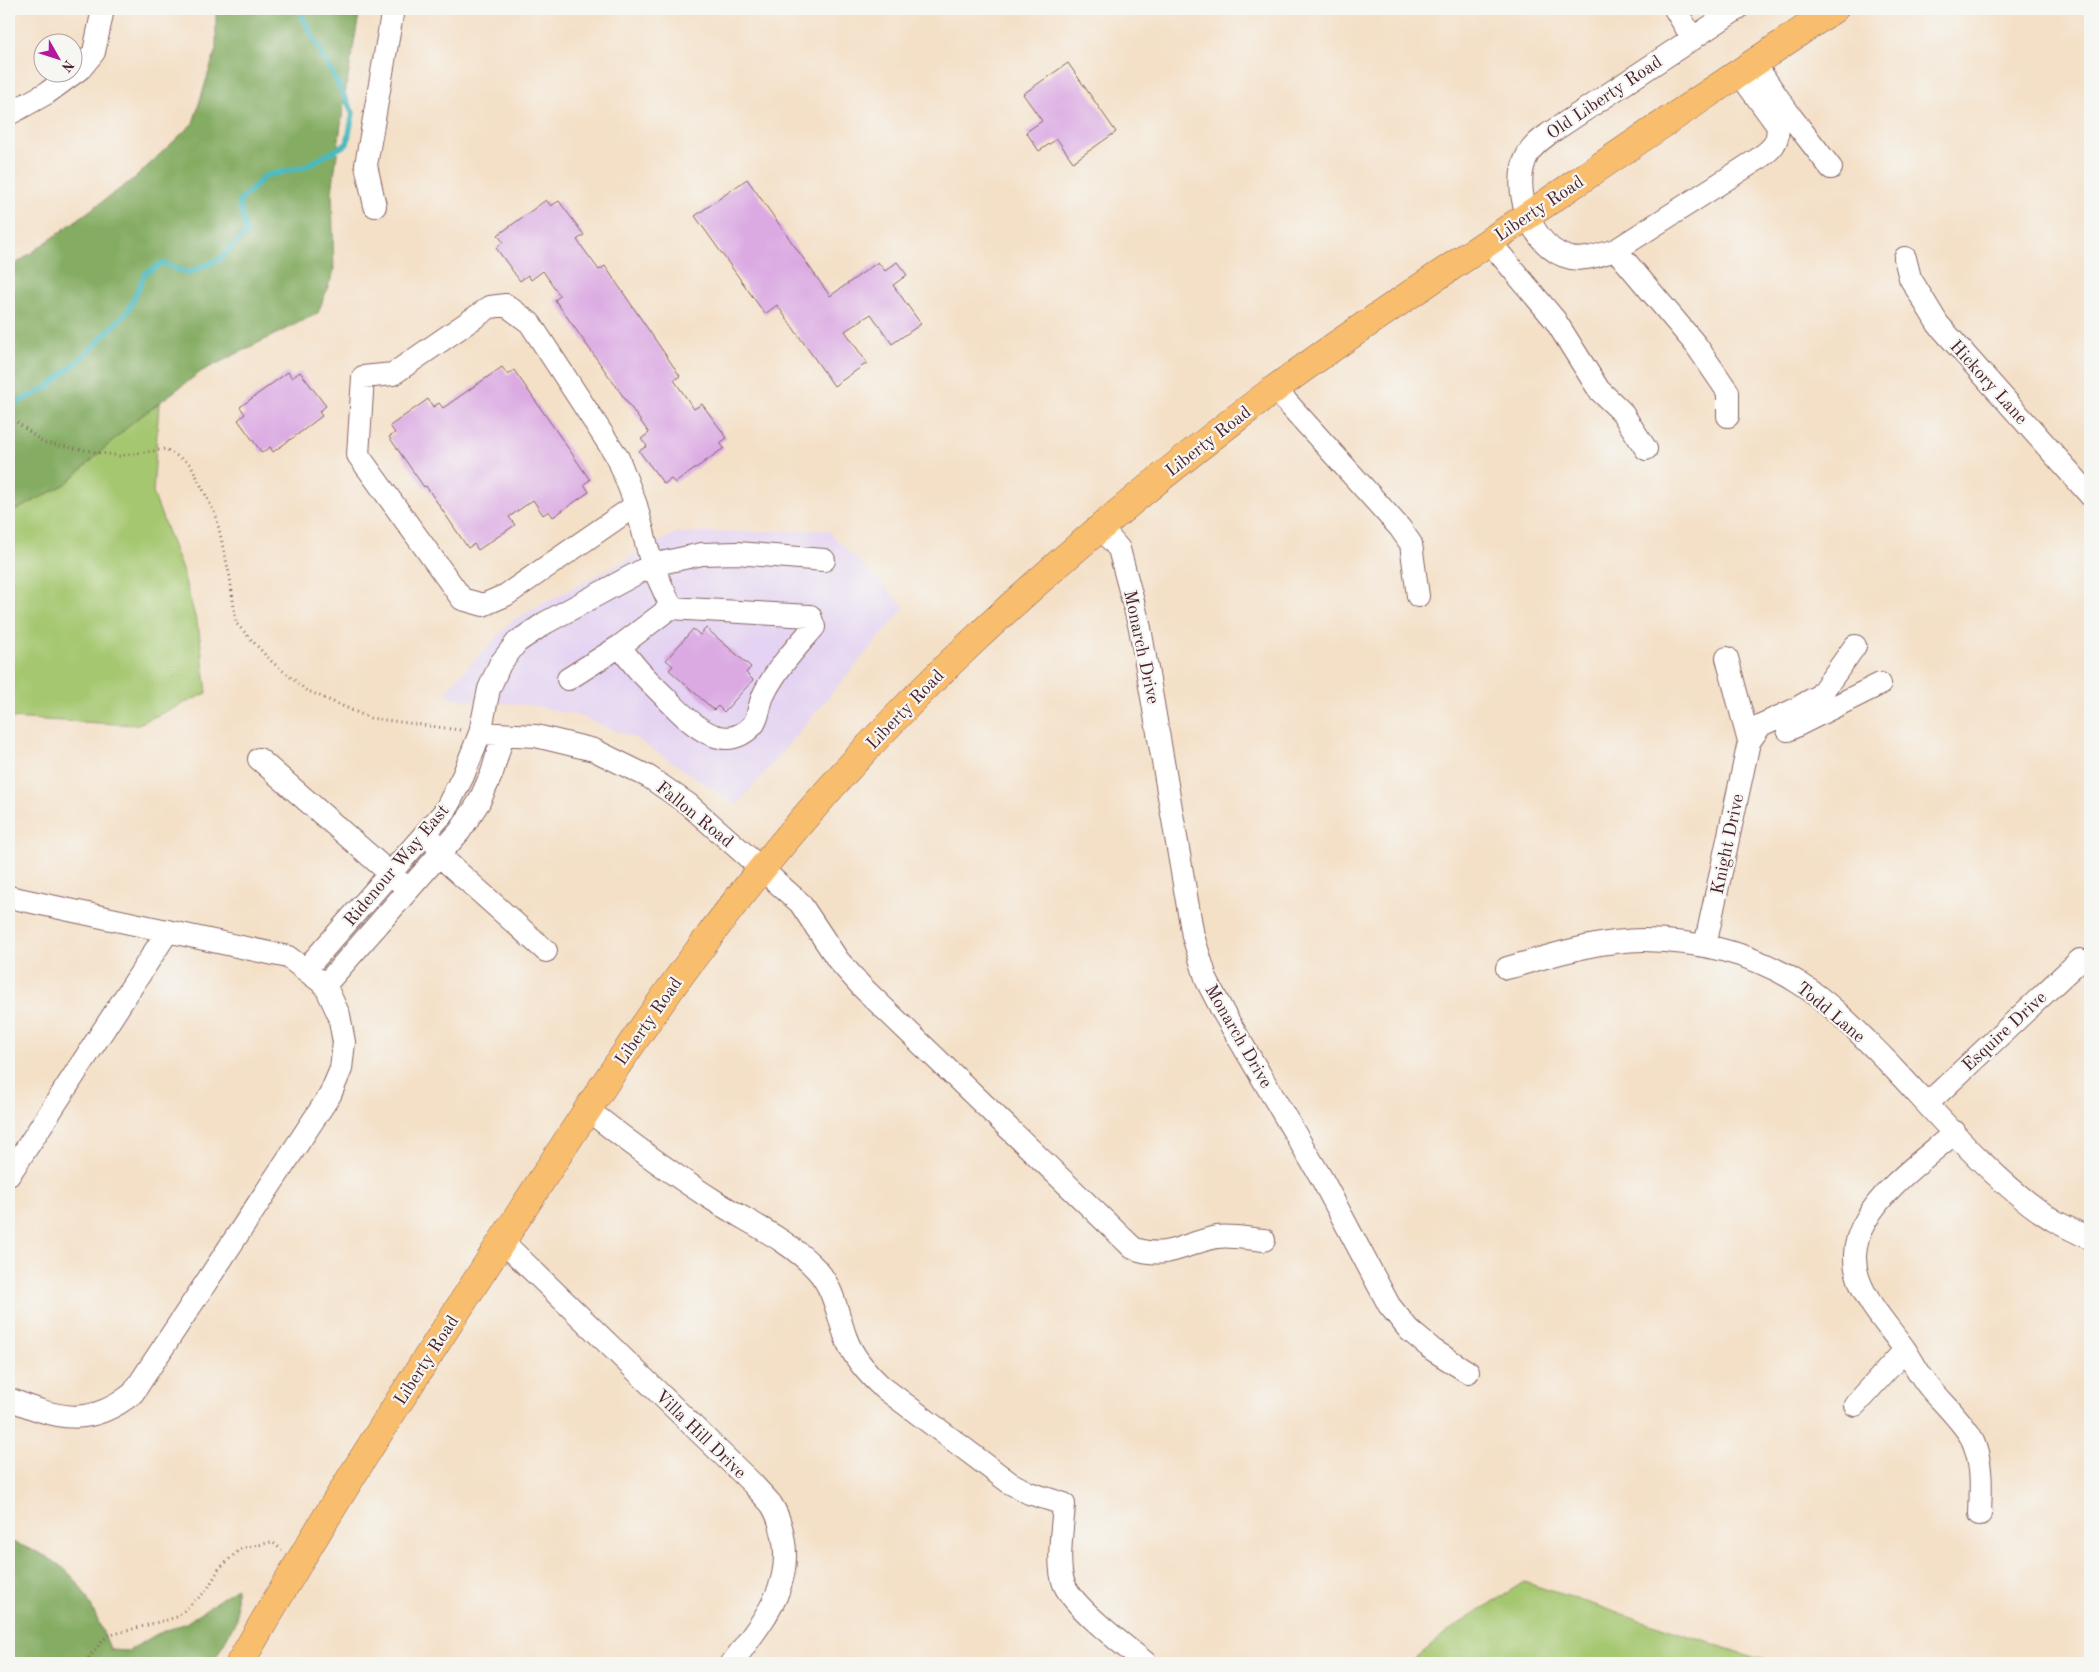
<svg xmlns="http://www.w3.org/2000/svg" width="2099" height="1672" font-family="'Old Standard TT',serif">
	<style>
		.built { fill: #e4d3f2 }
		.green { fill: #a5c770; stroke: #78734e }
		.forest { fill: #84ac62; stroke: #676646 }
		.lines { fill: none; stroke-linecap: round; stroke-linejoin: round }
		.stream { stroke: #4ab9bf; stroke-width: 5.5 }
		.building { fill: #dbaae3 }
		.minor-casing { stroke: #866362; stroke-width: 24 }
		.major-casing { stroke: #866362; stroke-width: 29 }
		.path { stroke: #866362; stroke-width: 3; stroke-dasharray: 1 4; stroke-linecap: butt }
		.minor { stroke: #fff; stroke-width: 22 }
		.major { stroke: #f9be6d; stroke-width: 28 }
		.labels { text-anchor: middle; stroke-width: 4.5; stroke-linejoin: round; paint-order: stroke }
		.street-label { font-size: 18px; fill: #4a1f2b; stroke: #f6f6f2 }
	</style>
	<rect width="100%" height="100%" fill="#f6f6f2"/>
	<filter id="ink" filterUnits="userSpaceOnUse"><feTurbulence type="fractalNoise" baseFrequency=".02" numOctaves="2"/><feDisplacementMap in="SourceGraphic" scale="10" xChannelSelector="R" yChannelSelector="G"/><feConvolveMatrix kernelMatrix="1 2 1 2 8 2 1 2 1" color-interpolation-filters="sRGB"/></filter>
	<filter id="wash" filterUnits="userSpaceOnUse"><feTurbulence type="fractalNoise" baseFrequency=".0096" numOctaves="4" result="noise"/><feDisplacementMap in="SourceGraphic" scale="20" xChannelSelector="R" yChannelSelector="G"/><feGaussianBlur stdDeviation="1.12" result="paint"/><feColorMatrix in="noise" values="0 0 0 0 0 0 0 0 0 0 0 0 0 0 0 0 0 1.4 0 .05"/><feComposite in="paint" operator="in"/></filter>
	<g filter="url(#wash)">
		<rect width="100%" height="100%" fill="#f4e0c7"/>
		<!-- built -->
		<path class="built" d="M 827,530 L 905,607 L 737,805 L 637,739 L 579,716 L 536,706 L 450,698 L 447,689 L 513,620 L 676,533 Z"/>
		<!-- green -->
		<path class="green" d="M 159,403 L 153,493 L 182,570 L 199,631 L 207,693 L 136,725 L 9,718 L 9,514 L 66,484 L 133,422 Z
			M 1524,1582 L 1771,1663 L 1410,1663 L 1454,1627 Z"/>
		<!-- forest -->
		<path class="forest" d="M 216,9 L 360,9 L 345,94 L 332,192 L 334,271 L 318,313 L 202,371 L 133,422 L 66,484 L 9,514 L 9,269 L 135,178 L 193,123 L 216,49 Z
			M 9,1541 C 80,1565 82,1587 111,1650 L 128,1651 L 157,1634 L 186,1623 L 236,1588 L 237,1619 L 213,1663 L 9,1663 Z"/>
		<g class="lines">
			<!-- stream -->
			<path class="stream" d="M 10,406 L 47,388 L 86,354 L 128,311 L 145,274 L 162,263 L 188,273 L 220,259 L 246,233 L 239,202 L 265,176 L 304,167 L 347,144 L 353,113 L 302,16 L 301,9"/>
		</g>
		<g id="blocks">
			<!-- building -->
			<path class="building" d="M 1068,63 L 1116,132 L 1073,162 L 1057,139 L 1039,151 L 1026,132 L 1042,121 L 1023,94 Z
				M 747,179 L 830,296 L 878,262 L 885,271 L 897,262 L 907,275 L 893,285 L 921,324 L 892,344 L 871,314 L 845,331 L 867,363 L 834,386 L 777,305 L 765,314 L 695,216 Z
				M 546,200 L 551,206 L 559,201 L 584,235 L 577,240 L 599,270 L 605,266 L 680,376 L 674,380 L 694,409 L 702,404 L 727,438 L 720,443 L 724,448 L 675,483 L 671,479 L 664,484 L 639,451 L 647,446 L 641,439 L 649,433 L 555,300 L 560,296 L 543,271 L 531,280 L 528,275 L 520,281 L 496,248 L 503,242 L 498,235 Z
				M 502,367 L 508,375 L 514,370 L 548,419 L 590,480 L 584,484 L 589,492 L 553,517 L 549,511 L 543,515 L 533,500 L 509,517 L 515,525 L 478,550 L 474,544 L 468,548 L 426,486 L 424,487 L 389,437 L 395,433 L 390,426 L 428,399 L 433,407 L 439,403 L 443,408 Z
				M 288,372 L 292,378 L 300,372 L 326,406 L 319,412 L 322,416 L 301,432 L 273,452 L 270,447 L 262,453 L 238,420 L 245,414 L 240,407 Z
				M 706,628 L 751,667 L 746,673 L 753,680 L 724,712 L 718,706 L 714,710 L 695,693 L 669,670 L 673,666 L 666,660 L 693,629 L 700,635 Z"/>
		</g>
	</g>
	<g filter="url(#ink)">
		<use href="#blocks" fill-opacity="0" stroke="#866362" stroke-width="1"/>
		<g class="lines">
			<defs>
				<path id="minor" d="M 1675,9 L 1693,39
					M 1754,63 L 1792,118 L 1831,168
					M 9,114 L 47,93 L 81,68 L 94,52 L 103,9
					M 375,206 L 366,165 L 393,9
					M 1489,241 L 1555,320 L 1599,390 L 1621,411 L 1646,449
					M 1616,250 L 1758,159 C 1772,149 1780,142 1777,125 L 1739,73
					M 1905,258 L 1910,278 L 1938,324 L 2090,495
					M 1275,389 L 1400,528 L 1411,544 L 1418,596
					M 1728,416 L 1728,392 L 1696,345 L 1616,250 C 1601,254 1586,261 1571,258 C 1532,250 1509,187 1528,154 C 1533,145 1542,139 1550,133 L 1737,9
					M 636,505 L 506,595 L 483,605 L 462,599 L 358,455 L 363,377 L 393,374 L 490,307 L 506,305 L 530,323 L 618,458 L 636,505 L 652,565 L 669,602 L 670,608
					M 1101,528 L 1119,549 L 1140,628 L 1193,936 L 1207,981 L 1223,1012 L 1322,1179 L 1389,1305 L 1409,1330 L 1433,1350 L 1468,1372
					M 1727,658 L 1749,742
					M 568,679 L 620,646 L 670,608 L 810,616 L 814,627 C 796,648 776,669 764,694 C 759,703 759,719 752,726 C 720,758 685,717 663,695 C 647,679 632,665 620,646
					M 1788,730 L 1880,684
					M 480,733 L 536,736 L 594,750 L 649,777 L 688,804 L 800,903 L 838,960 L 862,987 L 1133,1248 C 1168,1261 1184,1243 1217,1237 C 1231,1235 1249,1239 1264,1240
					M 259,759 L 401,883
					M 436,843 L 440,856 L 546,951
					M 9,897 L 288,957 L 325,985 L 339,1015 L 344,1042 L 341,1069 L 330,1095 L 133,1393 C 89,1429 57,1418 9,1399
					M 1705,946 L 1749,742 L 1761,725 L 1792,711 L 1820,695 L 1855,646
					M 1507,968 C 1551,956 1597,940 1644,940 C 1697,941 1753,953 1799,983 C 1831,1003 1857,1031 1884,1058 C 1934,1110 1992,1182 2053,1220 C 2065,1227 2078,1232 2090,1239
					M 306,969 L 445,811 L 463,776 L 480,733 L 489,689 L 500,664 L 517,642 L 545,623 L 652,565 L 702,554 L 737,553 L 824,560
					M 325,985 L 460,831 L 479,802 L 492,773 L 503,735
					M 1928,1103 L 2080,960
					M 588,1110 C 630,1143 673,1175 718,1203 C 750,1223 790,1241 816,1269 C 834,1288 837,1314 846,1338 C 853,1357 866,1372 881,1386 L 1010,1483 L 1029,1493 L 1064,1504 C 1063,1525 1056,1564 1064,1584 C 1074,1608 1125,1646 1146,1663
					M 1955,1132 C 1925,1159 1886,1185 1866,1220 C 1834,1273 1878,1311 1906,1351 C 1914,1364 1921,1378 1931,1389 C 1943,1403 1964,1423 1972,1439 C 1983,1463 1981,1488 1980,1514
					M 9,1175 L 168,931
					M 502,1241 L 753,1484 C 758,1490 765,1497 771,1504 C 777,1513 781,1525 783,1536 C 794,1588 760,1624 732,1663
					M 1855,1405 L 1905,1350"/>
				<path id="major" d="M 240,1663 C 319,1524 406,1390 493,1255 C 559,1154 623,1051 696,954 C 772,850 858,753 950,663 C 1051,566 1160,475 1272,391 C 1357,328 1446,271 1533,212 C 1633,144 1734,76 1834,9"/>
			</defs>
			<!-- minor casing -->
			<use href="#minor" class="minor-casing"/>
			<!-- major casing -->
			<use href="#major" class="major-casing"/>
			<!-- path -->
			<path class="path" d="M 9,416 L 44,443 L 119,456 L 166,449 L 191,465 L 216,516 L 230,577 L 236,623 L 270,660 L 306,690 L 370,718 L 460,730
				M 88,1663 L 89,1657 L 107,1636 L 177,1617 L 207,1590 L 219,1569 L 240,1549 L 272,1542 L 282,1550"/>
			<!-- minor -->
			<use href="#minor" class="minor"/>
			<!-- major -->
			<use href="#major" class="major"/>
		</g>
	</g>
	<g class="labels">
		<!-- street labels -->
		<g class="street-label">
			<text transform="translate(1604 97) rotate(-34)" y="6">Old Liberty Road</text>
			<text transform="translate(1539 208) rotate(-34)" y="6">Liberty Road</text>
			<text transform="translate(1989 382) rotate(48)" y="6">Hickory Lane</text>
			<text transform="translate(1208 441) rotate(-38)" y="6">Liberty Road</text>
			<text transform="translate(1142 647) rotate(78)" y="6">Monarch Drive</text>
			<text transform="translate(905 709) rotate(-46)" y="6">Liberty Road</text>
			<text transform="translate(695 814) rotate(39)" y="6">Fallon Road</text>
			<text transform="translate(1727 844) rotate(-78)" y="6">Knight Drive</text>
			<text transform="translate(396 865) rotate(-50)" y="6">Ridenour Way East</text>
			<text transform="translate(1831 1012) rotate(40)" y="6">Todd Lane</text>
			<text transform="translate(648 1021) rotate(-55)" y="6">Liberty Road</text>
			<text transform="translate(2004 1031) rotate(-43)" y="6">Esquire Drive</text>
			<text transform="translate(1239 1036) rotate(60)" y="6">Monarch Drive</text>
			<text transform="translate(426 1360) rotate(-57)" y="6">Liberty Road</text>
			<text transform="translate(701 1434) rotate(44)" y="6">Villa Hill Drive</text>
		</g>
	</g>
	<!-- margin -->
	<rect width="2099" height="1672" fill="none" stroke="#f6f6f2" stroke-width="30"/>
	<!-- north arrow -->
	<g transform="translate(58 58) rotate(129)"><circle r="24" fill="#f6f6f2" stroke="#b1a0a2"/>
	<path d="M0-4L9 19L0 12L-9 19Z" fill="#b5179e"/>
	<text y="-8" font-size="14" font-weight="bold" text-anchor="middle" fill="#4a1f2b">N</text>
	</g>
</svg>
